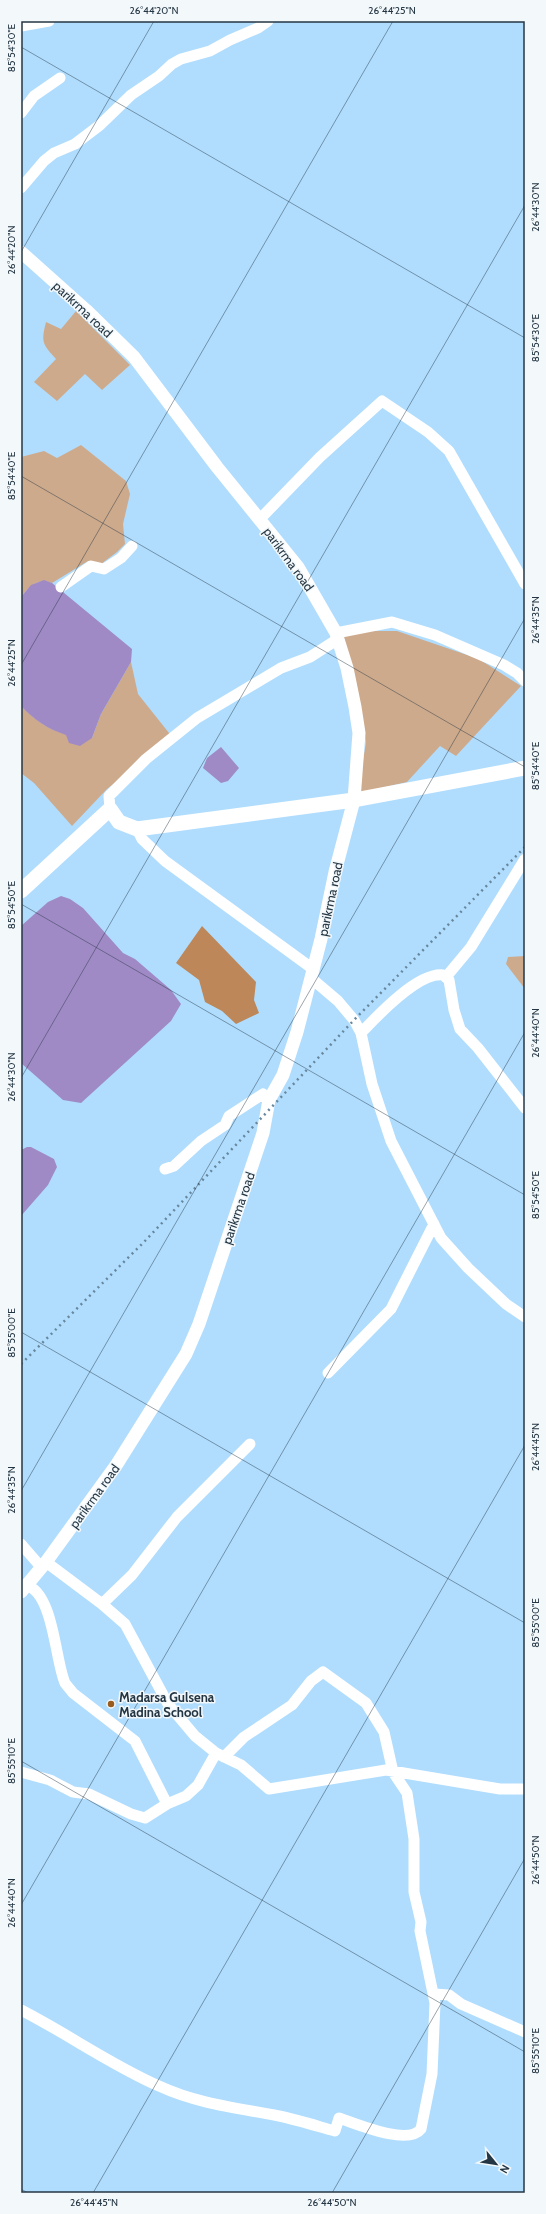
<svg xmlns="http://www.w3.org/2000/svg" width="546" height="2214" font-family="Cabin,sans-serif">
	<style>
		.green { fill: #ceaa8c }
		.forest { fill: #bd8759 }
		.water { fill: #a08ac6 }
		.lines { fill: none; stroke-linecap: round; stroke-linejoin: round }
		.minor { stroke: #fff; stroke-width: 11 }
		.tertiary { stroke: #fff; stroke-width: 13 }
		.secondary { stroke: #fff; stroke-width: 15 }
		.rail { stroke: #68879d; stroke-width: 2.5; stroke-dasharray: 2 4; stroke-linecap: butt }
		.ticks { fill: none; stroke: #243643; stroke-width: 1; stroke-opacity: 0.45 }
		.poi-dot { fill: #985c1f; stroke: #f3f8fb; stroke-width: 1.5 }
		.labels { text-anchor: middle; stroke-width: 3; stroke-linejoin: round; paint-order: stroke }
		.street-label { font-size: 13px; fill: #243643; stroke: #f3f8fb }
		.poi-label { font-size: 13px; font-weight: bold; fill: #243643; stroke: #f3f8fb; text-anchor: start }
		.neatline { fill: none; stroke: #243643; stroke-width: 1.5 }
		.ticks-label { font-size: 10px; text-anchor: middle; fill: #243643 }
	</style>
	<rect width="100%" height="100%" fill="#b0ddfe"/>
	<!-- green -->
	<path class="green" d="M 76,311 L 130,365 L 102,390 L 85,374 L 57,401 L 34,382 L 56,359 C 42,344 41,342 46,322 L 61,329 Z
		M 81,445 L 126,481 L 130,494 L 123,524 L 125,544 L 117,552 L 101,564 L 88,561 L 52,583 C 37,578 30,586 21,597 L 21,457 L 44,451 L 57,458 Z
		M 361,631 L 397,631 L 479,659 L 521,686 L 456,756 L 440,746 L 407,782 L 358,793 L 366,742 L 359,697 L 343,636 Z
		M 131,662 L 138,694 L 173,738 L 107,789 L 72,826 L 34,783 L 21,773 L 21,706 C 44,729 60,735 92,738 L 101,714 Z
		M 525,956 L 525,989 L 506,964 L 508,957 Z"/>
	<!-- forest -->
	<path class="forest" d="M 202,926 L 256,982 L 254,1000 L 259,1013 L 236,1024 L 222,1011 L 205,1002 L 199,980 L 176,963 Z"/>
	<!-- water -->
	<path class="water" d="M 44,580 L 52,583 L 132,649 L 131,662 L 101,714 L 92,738 L 80,746 L 69,743 L 66,735 C 48,729 34,720 21,706 L 21,597 L 31,585 Z
		M 221,747 L 239,768 L 228,781 L 221,783 L 203,768 L 207,758 Z
		M 61,896 L 70,899 L 83,908 L 123,953 L 135,959 L 171,990 L 181,1004 L 171,1021 L 81,1103 L 63,1100 L 21,1063 L 21,926 L 48,902 Z
		M 27,1147 L 31,1147 L 54,1159 L 57,1167 L 48,1185 L 21,1216 L 21,1150 Z"/>
	<g class="lines">
		<!-- minor -->
		<path class="minor" d="M 21,26 L 49,21
			M 21,113 L 34,96 L 60,78
			M 21,188 L 44,161 L 54,153 L 75,144 L 100,125 L 131,95 L 159,76 L 172,64 L 181,59 L 210,51 L 230,40 L 258,28 L 268,21
			M 260,519 L 320,457 L 382,401 L 428,432 L 449,451 L 525,584
			M 61,587 L 91,566 L 104,569 L 121,558 L 132,546
			M 336,633 L 392,622 L 435,635 L 504,665 L 517,673 L 525,681
			M 110,809 L 109,796 L 146,759 L 197,718 L 281,668 L 310,657 L 338,639
			M 137,829 L 142,839 L 165,861 L 313,969
			M 446,977 L 471,947 L 525,859
			M 311,978 L 338,1001 L 354,1020 L 361,1033 L 372,1084 L 391,1141 L 441,1238 L 468,1268 L 506,1304 L 525,1317
			M 361,1033 C 377,1016 418,972 443,975 L 449,980 L 454,1010 L 460,1029 L 478,1048 L 525,1108
			M 165,1169 L 174,1166 L 201,1141 L 225,1125 L 229,1116 L 263,1094 L 269,1100
			M 328,1373 L 391,1309 L 434,1224
			M 21,1544 L 41,1567
			M 46,1562 L 102,1604 L 125,1624 L 168,1704 L 195,1736 L 216,1753 L 241,1765 L 269,1789 L 386,1770 L 500,1789 L 525,1789
			M 26,1585 C 54,1593 55,1661 65,1683 C 67,1686 70,1689 73,1693 L 135,1741 L 167,1804
			M 102,1604 L 132,1575 L 177,1517 L 250,1444
			M 21,1772 L 50,1780 L 73,1792 L 89,1794 L 131,1814 L 145,1818 L 167,1804 L 186,1796 L 198,1785 L 216,1753
			M 434,1994 L 449,1995 L 461,2004 L 525,2032
			M 21,2010 C 68,2034 111,2065 159,2086 C 198,2104 238,2108 279,2116 C 298,2120 317,2126 335,2131 L 339,2118 C 357,2124 408,2146 421,2129 L 432,2074 L 435,2003 L 420,1931 L 421,1922 L 414,1892 L 414,1839 L 407,1793 L 393,1772 L 384,1732 L 366,1703 L 323,1672 L 311,1681 L 292,1705 L 244,1737 L 224,1757"/>
		<!-- tertiary -->
		<path class="tertiary" d="M 21,252 L 86,310 L 134,357 L 217,467 L 298,567 L 336,633 L 347,668 L 355,707 L 359,733 L 354,800 L 335,872 L 321,939 L 297,1032 L 283,1075 L 269,1100 L 263,1133 L 199,1324 L 186,1354 L 117,1464 L 46,1562 L 21,1592"/>
		<!-- secondary -->
		<path class="secondary" d="M 21,891 L 110,809 L 119,822 L 137,829 L 354,800 L 525,768"/>
		<!-- rail -->
		<path class="rail" d="M 21,1364 L 144,1242 L 354,1020 L 525,847"/>
	</g>
	<!-- ticks -->
	<path class="ticks" d="M 21,47 L 525,338M 21,252 L 154,21M 21,476 L 525,767M 21,665 L 393,21M 21,904 L 525,1195M 21,1078 L 525,205M 21,1332 L 525,1623M 21,1491 L 525,618M 21,1761 L 525,2052M 21,1905 L 525,1032M 21,2189 L 28,2193M 93,2193 L 525,1445M 332,2193 L 525,1858"/>
	<!-- markers -->
	<circle class="poi-dot" cx="111" cy="1704" r="4"/>
	<g class="labels">
		<!-- street labels -->
		<g class="street-label">
			<text transform="translate(83 309) rotate(43)" y="5">parikrma road</text>
			<text transform="translate(289 559) rotate(54)" y="5">parikrma road</text>
			<text transform="translate(330 899) rotate(-78)" y="5">parikrma road</text>
			<text transform="translate(238 1208) rotate(-71)" y="5">parikrma road</text>
			<text transform="translate(94 1496) rotate(-54)" y="5">parikrma road</text>
		</g>
		<!-- poi labels -->
		<g class="poi-label">
			<text x="119" y="1702">Madarsa Gulsena<tspan x="119" dy="15">Madina School</tspan></text>
		</g>
	</g>
	<!-- border -->
	<rect width="546" height="2214" fill="none" stroke="#f3f8fb" stroke-width="44"/>
	<!-- north arrow -->
	<g transform="translate(496 2164) rotate(120)" stroke="#f3f8fb" stroke-width="3" paint-order="stroke">
	<path d="M0-3L7 15L0 10L-7 15Z" fill="#243643"/>
	<text y="-6" font-size="11" font-weight="bold" text-anchor="middle" fill="#243643">N</text>
	</g>
	<rect x="22" y="22" width="502" height="2170" class="neatline"/>
	<g class="ticks-label">
		<text x="154" y="14">26°44'20"N</text>
		<text x="392" y="14">26°44'25"N</text>
		<text transform="translate(11 48) rotate(-90)" y="4">85°54'30"E</text>
		<text transform="translate(535 207) rotate(-90)" y="4">26°44'30"N</text>
		<text transform="translate(11 250) rotate(-90)" y="4">26°44'20"N</text>
		<text transform="translate(535 338) rotate(-90)" y="4">85°54'30"E</text>
		<text transform="translate(11 476) rotate(-90)" y="4">85°54'40"E</text>
		<text transform="translate(535 620) rotate(-90)" y="4">26°44'35"N</text>
		<text transform="translate(11 663) rotate(-90)" y="4">26°44'25"N</text>
		<text transform="translate(535 766) rotate(-90)" y="4">85°54'40"E</text>
		<text transform="translate(11 905) rotate(-90)" y="4">85°54'50"E</text>
		<text transform="translate(535 1033) rotate(-90)" y="4">26°44'40"N</text>
		<text transform="translate(11 1077) rotate(-90)" y="4">26°44'30"N</text>
		<text transform="translate(535 1195) rotate(-90)" y="4">85°54'50"E</text>
		<text transform="translate(11 1333) rotate(-90)" y="4">85°55'00"E</text>
		<text transform="translate(535 1447) rotate(-90)" y="4">26°44'45"N</text>
		<text transform="translate(11 1490) rotate(-90)" y="4">26°44'35"N</text>
		<text transform="translate(535 1623) rotate(-90)" y="4">85°55'00"E</text>
		<text transform="translate(11 1761) rotate(-90)" y="4">85°55'10"E</text>
		<text transform="translate(535 1860) rotate(-90)" y="4">26°44'50"N</text>
		<text transform="translate(11 1903) rotate(-90)" y="4">26°44'40"N</text>
		<text transform="translate(535 2051) rotate(-90)" y="4">85°55'10"E</text>
		<text x="94" y="2206">26°44'45"N</text>
		<text x="332" y="2206">26°44'50"N</text>
	</g>
</svg>
